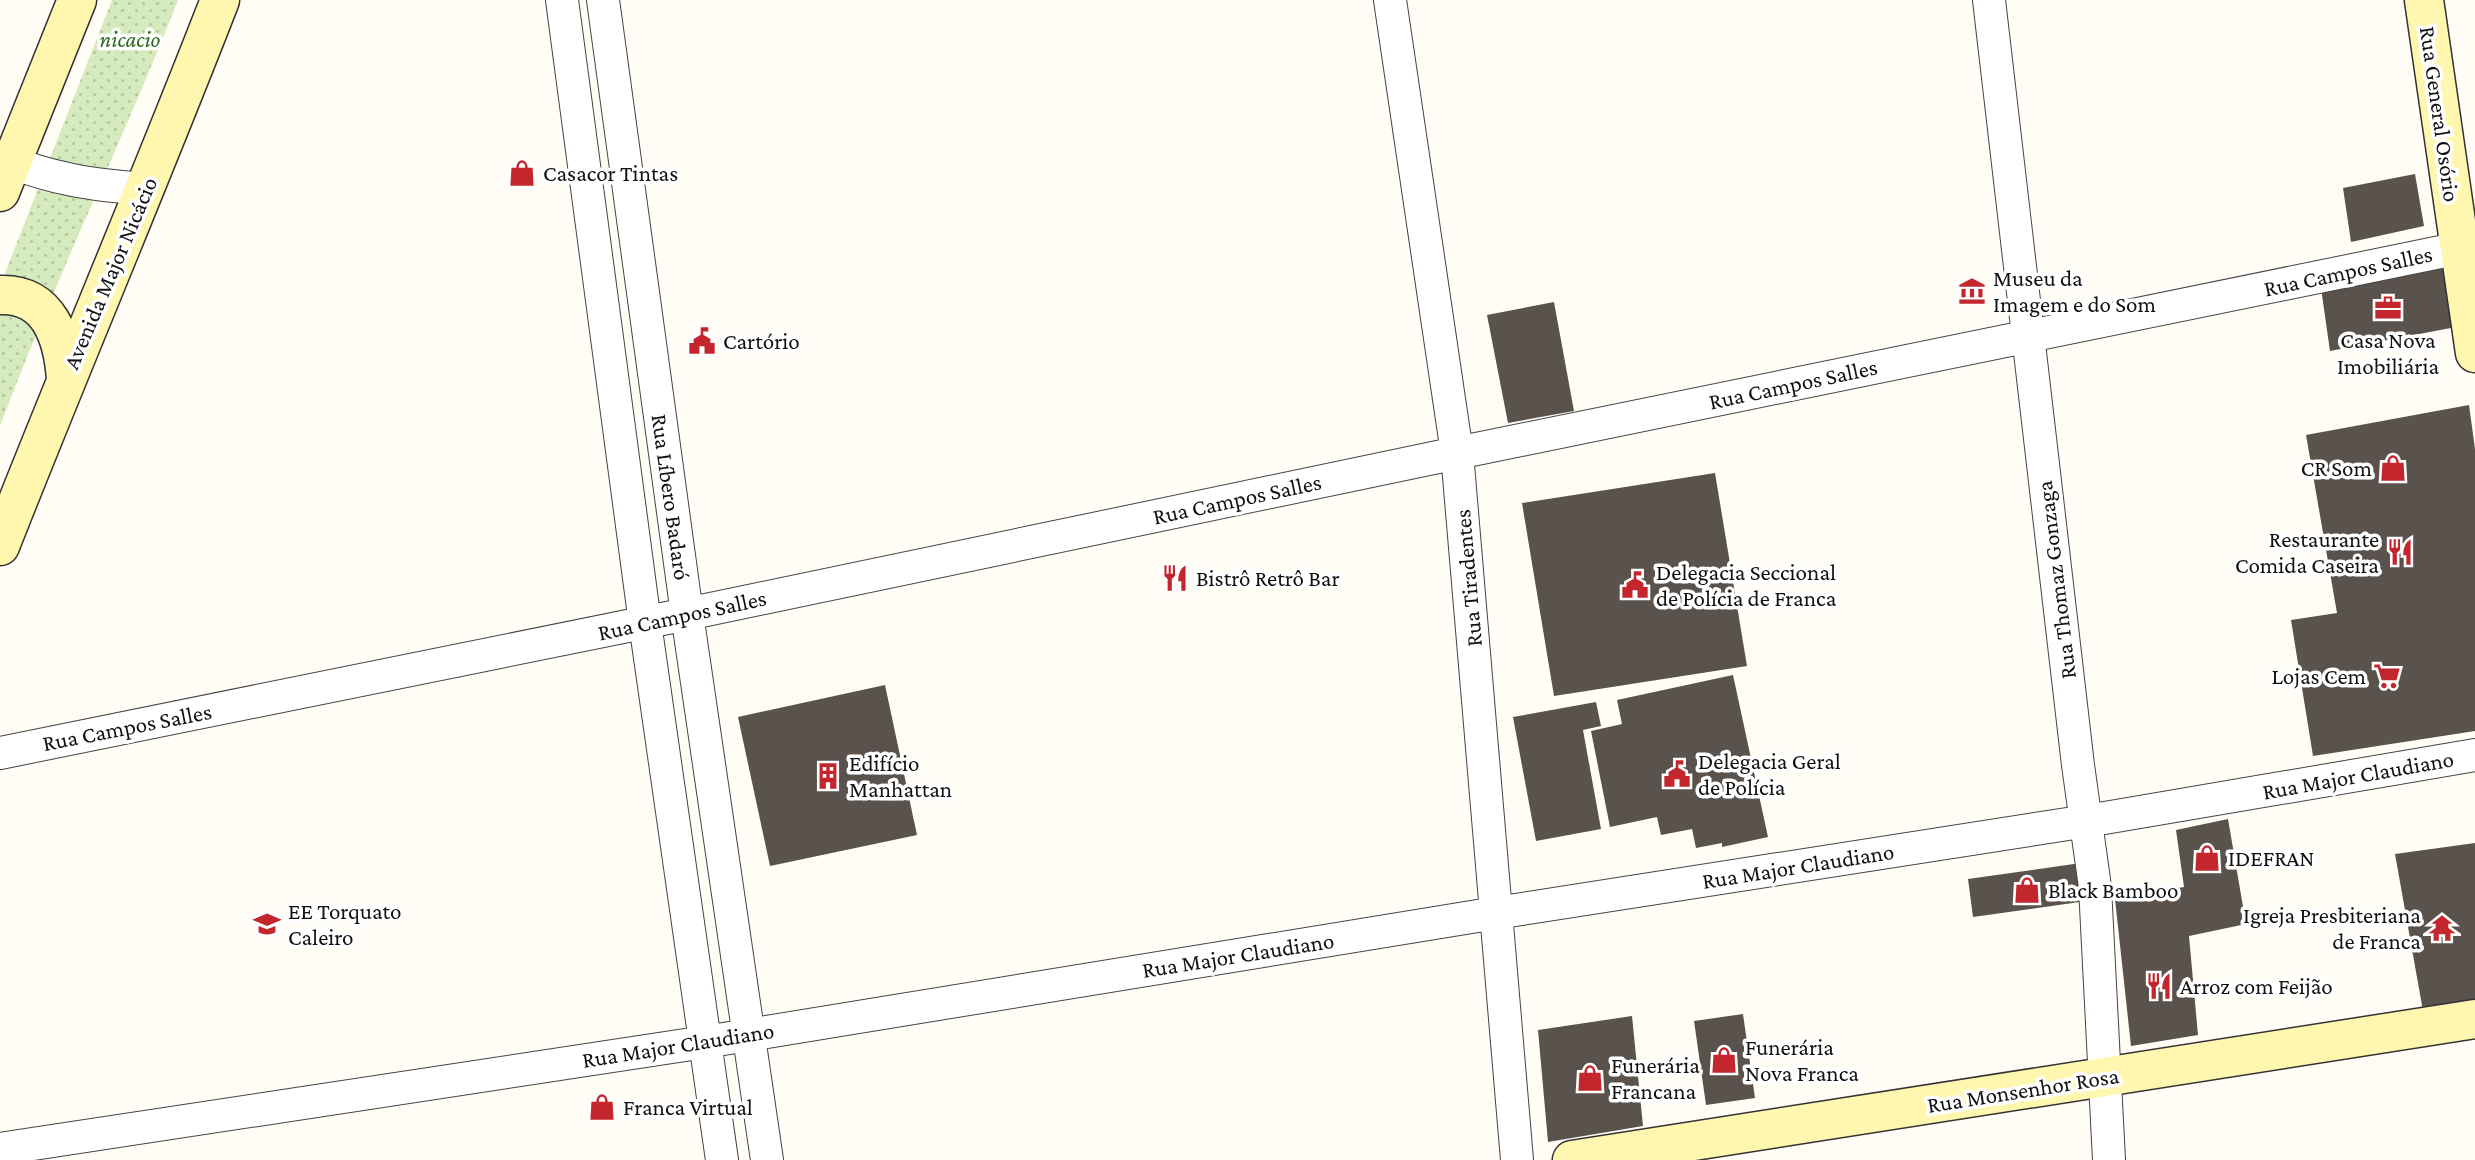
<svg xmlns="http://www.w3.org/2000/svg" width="2475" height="1160" font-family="'Crimson Pro',serif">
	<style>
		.grass { fill: url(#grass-dots) }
		.building { fill: #5a524d }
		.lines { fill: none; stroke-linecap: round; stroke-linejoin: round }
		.street-casing { stroke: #444; stroke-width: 34 }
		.secondary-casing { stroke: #333; stroke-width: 41 }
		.street { stroke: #fff; stroke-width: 32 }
		.secondary { stroke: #fff6b0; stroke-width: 38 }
		.labels { text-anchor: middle; stroke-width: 7; stroke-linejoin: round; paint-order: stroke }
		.park-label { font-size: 23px; font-style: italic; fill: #2f6b1f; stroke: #fff }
		.street-label { font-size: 23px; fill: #111; stroke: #fff }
		.poi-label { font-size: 23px; fill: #111; stroke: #fff; text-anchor: start }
	</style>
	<defs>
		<pattern id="grass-dots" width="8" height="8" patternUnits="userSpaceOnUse" patternTransform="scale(1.75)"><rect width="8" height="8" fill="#d5ebbd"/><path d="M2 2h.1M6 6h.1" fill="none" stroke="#b6c8a1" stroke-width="1.8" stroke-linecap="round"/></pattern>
	</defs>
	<rect width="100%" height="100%" fill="#fffdf5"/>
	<!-- grass -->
	<path class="grass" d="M 112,0 L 178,0 C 122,143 54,282 0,426 L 0,286 Z"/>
	<!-- building -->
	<path class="building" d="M 2415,174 L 2424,226 L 2351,242 L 2343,188 Z
		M 2446,266 L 2456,327 L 2330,351 L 2321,288 Z
		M 1554,302 L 1574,411 L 1508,423 L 1487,315 Z
		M 2469,405 L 2475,449 L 2475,731 L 2313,756 L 2291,620 L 2337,613 L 2306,435 Z
		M 1715,473 L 1747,666 L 1554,696 L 1522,503 Z
		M 1733,675 L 1768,837 L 1722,847 L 1722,843 L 1696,848 L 1692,829 L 1661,835 L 1657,817 L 1610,827 L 1591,731 L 1622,724 L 1617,700 Z
		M 885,685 L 917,835 L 770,866 L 738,717 Z
		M 1596,702 L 1601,726 L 1583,730 L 1601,829 L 1536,841 L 1513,717 Z
		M 2228,819 L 2246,924 L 2189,936 L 2198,1035 L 2131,1046 L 2115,899 L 2184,887 L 2176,830 Z
		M 2475,843 L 2475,1002 L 2423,1011 L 2395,854 Z
		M 2081,863 L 2087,901 L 1973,917 L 1968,879 Z
		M 1743,1014 L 1755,1098 L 1706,1105 L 1694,1021 Z
		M 1632,1016 L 1643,1126 L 1548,1142 L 1538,1030 Z"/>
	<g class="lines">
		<defs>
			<path id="street" d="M 562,0 L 645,623 L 722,1160
				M 603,0 L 687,614 L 767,1160
				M 1390,0 L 1457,453 L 1517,1160
				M 1989,0 L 2078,765 L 2095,887 L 2109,1160
				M 0,158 C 52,179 91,185 146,189
				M 0,753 L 687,614 L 1457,453 L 2475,245
				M 0,1149 L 705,1042 L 1496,913 L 2087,821 L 2475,755"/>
			<path id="secondary" d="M 2424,0 L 2475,353
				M 0,192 L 77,0
				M 0,295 C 50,293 63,339 66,379
				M 0,546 C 72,363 149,183 220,0
				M 1572,1160 L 2475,1019"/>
		</defs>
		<!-- street casing -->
		<use href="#street" class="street-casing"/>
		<!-- secondary casing -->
		<use href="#secondary" class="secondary-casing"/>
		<!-- street -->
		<use href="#street" class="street"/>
		<!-- secondary -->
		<use href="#secondary" class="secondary"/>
	</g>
	<!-- icons -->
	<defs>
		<symbol id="shop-bare" viewBox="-9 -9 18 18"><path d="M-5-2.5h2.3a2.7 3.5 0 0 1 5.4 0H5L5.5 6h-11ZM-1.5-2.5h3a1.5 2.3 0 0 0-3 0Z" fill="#c4262e" stroke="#fff" stroke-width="2.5" paint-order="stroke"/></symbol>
		<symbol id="museum-bare" viewBox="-9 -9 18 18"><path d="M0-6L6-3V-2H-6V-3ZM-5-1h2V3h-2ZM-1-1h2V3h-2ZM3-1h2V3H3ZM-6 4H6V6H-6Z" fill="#c4262e" stroke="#fff" stroke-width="2.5" paint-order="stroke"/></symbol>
		<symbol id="office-bare" viewBox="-9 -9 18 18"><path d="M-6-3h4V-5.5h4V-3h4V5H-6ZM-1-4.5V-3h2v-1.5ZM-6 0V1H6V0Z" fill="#c4262e" stroke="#fff" stroke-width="2.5" paint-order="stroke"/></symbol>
		<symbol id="civic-bare" viewBox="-9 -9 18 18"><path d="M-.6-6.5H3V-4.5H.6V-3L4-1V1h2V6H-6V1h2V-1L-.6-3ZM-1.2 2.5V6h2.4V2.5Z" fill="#c4262e" stroke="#fff" stroke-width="2.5" paint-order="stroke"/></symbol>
		<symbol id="restaurant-bare" viewBox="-9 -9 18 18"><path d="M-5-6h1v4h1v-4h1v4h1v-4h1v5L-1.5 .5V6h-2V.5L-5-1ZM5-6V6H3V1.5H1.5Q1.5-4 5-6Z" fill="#c4262e" stroke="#fff" stroke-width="2.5" paint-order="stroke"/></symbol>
		<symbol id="supermarket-bare" viewBox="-9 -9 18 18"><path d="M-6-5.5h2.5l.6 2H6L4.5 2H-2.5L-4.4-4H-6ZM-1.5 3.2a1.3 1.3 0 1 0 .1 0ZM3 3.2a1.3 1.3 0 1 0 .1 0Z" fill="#c4262e" stroke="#fff" stroke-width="2.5" paint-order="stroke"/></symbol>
		<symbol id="building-bare" viewBox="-9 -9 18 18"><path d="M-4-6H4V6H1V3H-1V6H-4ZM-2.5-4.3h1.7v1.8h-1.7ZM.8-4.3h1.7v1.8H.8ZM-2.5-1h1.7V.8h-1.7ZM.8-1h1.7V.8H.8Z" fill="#c4262e" stroke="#fff" stroke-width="2.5" paint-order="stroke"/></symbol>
		<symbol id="school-bare" viewBox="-9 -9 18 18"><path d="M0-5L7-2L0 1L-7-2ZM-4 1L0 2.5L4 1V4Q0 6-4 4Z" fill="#c4262e" stroke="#fff" stroke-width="2.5" paint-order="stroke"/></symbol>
		<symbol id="temple-bare" viewBox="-9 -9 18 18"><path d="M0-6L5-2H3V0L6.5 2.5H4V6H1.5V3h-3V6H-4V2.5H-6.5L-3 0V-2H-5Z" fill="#c4262e" stroke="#fff" stroke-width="2.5" paint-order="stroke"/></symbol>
	</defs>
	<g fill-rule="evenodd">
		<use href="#shop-bare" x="503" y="154" width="38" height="38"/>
		<use href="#museum-bare" x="1953" y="272" width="38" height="38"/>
		<use href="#office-bare" x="2369" y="289" width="38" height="38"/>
		<use href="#civic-bare" x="683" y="322" width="38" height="38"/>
		<use href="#shop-bare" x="2374" y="449" width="38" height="38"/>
		<use href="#restaurant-bare" x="2381" y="533" width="38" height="38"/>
		<use href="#restaurant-bare" x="1156" y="559" width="38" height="38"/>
		<use href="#civic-bare" x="1616" y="566" width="38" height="38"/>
		<use href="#supermarket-bare" x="2368" y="657" width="38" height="38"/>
		<use href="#civic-bare" x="1658" y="755" width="38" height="38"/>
		<use href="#building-bare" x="809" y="757" width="38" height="38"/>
		<use href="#shop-bare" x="2188" y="839" width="38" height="38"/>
		<use href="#shop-bare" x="2008" y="871" width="38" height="38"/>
		<use href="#school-bare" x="248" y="905" width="38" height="38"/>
		<use href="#temple-bare" x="2423" y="909" width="38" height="38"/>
		<use href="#restaurant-bare" x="2140" y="967" width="38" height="38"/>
		<use href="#shop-bare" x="1705" y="1041" width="38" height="38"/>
		<use href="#shop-bare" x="1571" y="1059" width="38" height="38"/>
		<use href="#shop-bare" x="583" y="1088" width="38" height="38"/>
	</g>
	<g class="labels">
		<!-- park labels -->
		<g class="park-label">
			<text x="130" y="47">nicacio</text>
		</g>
		<!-- street labels -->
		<g class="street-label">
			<text transform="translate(2440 114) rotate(82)" y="8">Rua General Osório</text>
			<text transform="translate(2348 271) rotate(-12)" y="8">Rua Campos Salles</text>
			<text transform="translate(110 273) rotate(-67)" y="8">Avenida Major Nicácio</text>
			<text transform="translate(1793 384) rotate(-12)" y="8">Rua Campos Salles</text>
			<text transform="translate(671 497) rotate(82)" y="8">Rua Líbero Badaró</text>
			<text transform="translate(1237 499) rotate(-12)" y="8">Rua Campos Salles</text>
			<text transform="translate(1468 578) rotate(-95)" y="8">Rua Tiradentes</text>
			<text transform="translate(2056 580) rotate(-97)" y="8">Rua Thomaz Gonzaga</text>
			<text transform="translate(682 615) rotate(-12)" y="8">Rua Campos Salles</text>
			<text transform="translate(127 727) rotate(-11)" y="8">Rua Campos Salles</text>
			<text transform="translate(2358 775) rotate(-10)" y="8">Rua Major Claudiano</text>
			<text transform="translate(1798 866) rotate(-9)" y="8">Rua Major Claudiano</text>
			<text transform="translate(1238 955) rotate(-9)" y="8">Rua Major Claudiano</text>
			<text transform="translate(678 1045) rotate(-9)" y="8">Rua Major Claudiano</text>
			<text transform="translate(2023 1090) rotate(-9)" y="8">Rua Monsenhor Rosa</text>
		</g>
		<!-- poi labels -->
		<g class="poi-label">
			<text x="543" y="181">Casacor Tintas</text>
			<text x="1993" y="286">Museu da<tspan x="1993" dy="26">Imagem e do Som</tspan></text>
			<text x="2388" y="348" text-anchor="middle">Casa Nova<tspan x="2388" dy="26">Imobiliária</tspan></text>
			<text x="723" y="349">Cartório</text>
			<text x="2372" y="476" text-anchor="end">CR Som</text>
			<text x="2379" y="547" text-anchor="end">Restaurante<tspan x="2379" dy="26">Comida Caseira</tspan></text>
			<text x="1656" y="580">Delegacia Seccional<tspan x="1656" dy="26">de Polícia de Franca</tspan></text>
			<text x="1196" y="586">Bistrô Retrô Bar</text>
			<text x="2366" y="684" text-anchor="end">Lojas Cem</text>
			<text x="1698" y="769">Delegacia Geral<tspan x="1698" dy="26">de Polícia</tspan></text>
			<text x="849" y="771">Edifício<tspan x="849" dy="26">Manhattan</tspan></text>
			<text x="2228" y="866">IDEFRAN</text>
			<text x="2048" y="898">Black Bamboo</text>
			<text x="288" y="919">EE Torquato<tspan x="288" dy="26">Caleiro</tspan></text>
			<text x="2421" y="923" text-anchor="end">Igreja Presbiteriana<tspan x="2421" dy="26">de Franca</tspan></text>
			<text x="2180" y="994">Arroz com Feijão</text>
			<text x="1745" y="1055">Funerária<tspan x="1745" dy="26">Nova Franca</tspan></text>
			<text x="1611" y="1073">Funerária<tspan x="1611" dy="26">Francana</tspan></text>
			<text x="623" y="1115">Franca Virtual</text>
		</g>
	</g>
</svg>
